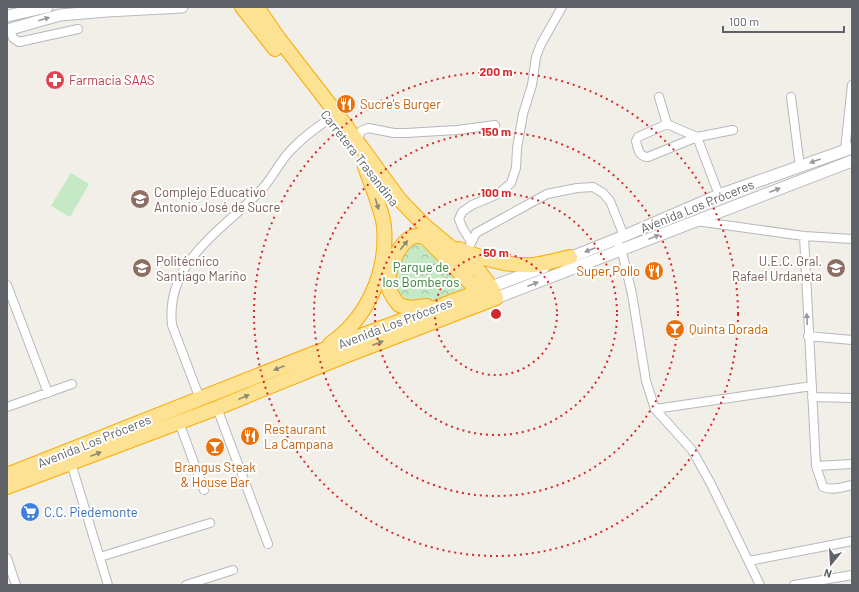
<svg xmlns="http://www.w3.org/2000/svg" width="859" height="592" font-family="Barlow,sans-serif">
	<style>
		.green { fill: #c5e8c5 }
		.forest { fill: url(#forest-crowns) }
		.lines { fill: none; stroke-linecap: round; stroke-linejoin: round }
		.street-casing { stroke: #b5b8bc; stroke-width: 10 }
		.secondary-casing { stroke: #b6babf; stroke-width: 13 }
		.highway-casing { stroke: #f9ab00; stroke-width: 16 }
		.street { stroke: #fff; stroke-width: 8 }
		.secondary { stroke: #fff; stroke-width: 11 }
		.highway { stroke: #fde293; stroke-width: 14 }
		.oneway { fill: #979a9d }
		.oneway2 { fill: #8e8975 }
		.ring { fill: none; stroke: #d62828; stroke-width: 2; stroke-dasharray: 2 4 }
		.labels { text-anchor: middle; stroke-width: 4; stroke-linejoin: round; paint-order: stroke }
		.health-label { font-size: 13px; fill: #be3a42; stroke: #fff; text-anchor: start }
		.food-label { font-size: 13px; fill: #c56008; stroke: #fff; text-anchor: start }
		.street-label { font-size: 13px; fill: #5f6368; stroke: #fff }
		.education-label { font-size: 13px; fill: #785e54; stroke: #fff; text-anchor: start }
		.park-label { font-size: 13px; fill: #348238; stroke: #fff }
		.shop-label { font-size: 13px; fill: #366cbe; stroke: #fff; text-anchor: start }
		.centre { fill: #d62828; stroke: #fff; stroke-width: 2 }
		.ring-label { font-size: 12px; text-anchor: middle; font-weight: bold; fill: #d62828; stroke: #fff; stroke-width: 4; stroke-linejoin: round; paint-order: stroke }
	</style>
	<defs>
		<pattern id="forest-crowns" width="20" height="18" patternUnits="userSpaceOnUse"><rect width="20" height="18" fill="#c5e8c5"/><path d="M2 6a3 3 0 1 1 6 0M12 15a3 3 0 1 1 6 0" fill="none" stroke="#a3c0a4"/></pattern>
	</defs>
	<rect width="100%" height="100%" fill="#f1efe8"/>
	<!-- green -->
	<path class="green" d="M 71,173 L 89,184 L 70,217 L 51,206 Z"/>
	<!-- forest -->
	<path class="forest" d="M 424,241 L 467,287 L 438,299 L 425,301 L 407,300 L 396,291 L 393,269 L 410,242 Z"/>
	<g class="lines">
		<defs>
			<path id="street" d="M 10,30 L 13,38 L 19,42 L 78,29
				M 659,97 L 667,124 L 638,137 L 636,141 C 638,149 639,157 648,157 L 697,137 L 719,195
				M 791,97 L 800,167
				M 667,124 L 697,137 L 733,130
				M 357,142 L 361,131 L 368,128 L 394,133 L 406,133 L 457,130 L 495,125
				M 845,150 L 852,85
				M 696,221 L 804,236 L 852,239
				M 804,236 L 816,466 L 823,487 C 832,491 843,487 852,485
				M 471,242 L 462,227 L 459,219 L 462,212 L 472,205 L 498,194 L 511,183 L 516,168 L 517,148 L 523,114 L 532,85 L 536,57 L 541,44 L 562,7
				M 470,245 L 476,233 L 547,194 L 577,188 L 593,187 L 603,193 L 610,201 L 624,236
				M 619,245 L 623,256 L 632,294 L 646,381 L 655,409 L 692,450 L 711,484 L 760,585
				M 7,285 L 48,393
				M 808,336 L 852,340
				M 812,397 L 852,398
				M 200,399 L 172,325 C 165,260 224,230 262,189 C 273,177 280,161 291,150 C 304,136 321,124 337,114
				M 7,407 L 72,384
				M 217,408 L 268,544
				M 655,409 L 812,386
				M 179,422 L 204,490
				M 71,463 L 108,585
				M 816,466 L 852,464
				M 100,557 L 210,523
				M 7,558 L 16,585
				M 749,561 L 852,541
				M 186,585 L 233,570
				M 794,585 L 852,575"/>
			<path id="secondary" d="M 7,16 L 47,7
				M 7,30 L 60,15 L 107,11 L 182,7
				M 564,260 L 624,236 L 719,195 L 852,148
				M 491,287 L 544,267
				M 496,298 L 852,161"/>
			<path id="highway" d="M 242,7 L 275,49
				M 425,237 C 420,236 416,235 412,237 C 398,243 385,275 389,289 C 391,295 395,300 399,305 L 410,308 L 427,306
				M 427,239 L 485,298
				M 459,249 C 479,258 513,267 534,265 C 546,263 558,260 570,257
				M 330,344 C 368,318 388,271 384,226 C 382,210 371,183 365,167
				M 7,475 L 315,353 L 491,287
				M 7,487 L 217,408 L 342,357 L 496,298 L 491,287 L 479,271 L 425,226 L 399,199 L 337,114 L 279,39 L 257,7"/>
		</defs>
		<!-- street casing -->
		<use href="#street" class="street-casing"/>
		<!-- secondary casing -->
		<use href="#secondary" class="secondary-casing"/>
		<!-- highway casing -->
		<use href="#highway" class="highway-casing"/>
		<!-- street -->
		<use href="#street" class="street"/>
		<!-- secondary -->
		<use href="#secondary" class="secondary"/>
		<!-- highway -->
		<use href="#highway" class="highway"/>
	</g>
	<!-- one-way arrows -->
	<defs><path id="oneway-solid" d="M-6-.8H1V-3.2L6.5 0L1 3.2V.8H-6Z"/></defs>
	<g class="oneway">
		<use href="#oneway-solid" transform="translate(44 19) rotate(-16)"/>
		<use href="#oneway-solid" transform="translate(815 161) rotate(160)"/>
		<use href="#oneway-solid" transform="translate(775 190) rotate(-21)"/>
		<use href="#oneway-solid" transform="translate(654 237) rotate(-22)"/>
		<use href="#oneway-solid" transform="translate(590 250) rotate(159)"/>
		<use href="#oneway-solid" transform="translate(533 284) rotate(-21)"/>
		<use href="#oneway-solid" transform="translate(807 319) rotate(-92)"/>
	</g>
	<g class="oneway2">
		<use href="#oneway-solid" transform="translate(377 204) rotate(73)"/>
		<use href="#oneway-solid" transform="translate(404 245) rotate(-51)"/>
		<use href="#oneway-solid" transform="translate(378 343) rotate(-21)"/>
		<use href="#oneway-solid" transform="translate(279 368) rotate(158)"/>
		<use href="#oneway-solid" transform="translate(244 397) rotate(-22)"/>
		<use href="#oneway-solid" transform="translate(96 454) rotate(-21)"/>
	</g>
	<!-- distance rings -->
	<g class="ring">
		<circle cx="496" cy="314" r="61"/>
		<circle cx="496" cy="314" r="121"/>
		<circle cx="496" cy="314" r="182"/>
		<circle cx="496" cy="314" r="242"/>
	</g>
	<!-- icons -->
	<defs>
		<symbol id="pharmacy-disc" viewBox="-11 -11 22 22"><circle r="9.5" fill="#e0444e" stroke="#fff"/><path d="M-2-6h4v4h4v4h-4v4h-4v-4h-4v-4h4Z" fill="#fff"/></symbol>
		<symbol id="restaurant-disc" viewBox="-11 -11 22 22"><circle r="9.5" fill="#e8710a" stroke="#fff"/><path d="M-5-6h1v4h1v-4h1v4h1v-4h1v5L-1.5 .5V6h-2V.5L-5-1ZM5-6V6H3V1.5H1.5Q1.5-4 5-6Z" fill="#fff"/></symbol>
		<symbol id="university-disc" viewBox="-11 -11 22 22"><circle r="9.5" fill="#8d6e63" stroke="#fff"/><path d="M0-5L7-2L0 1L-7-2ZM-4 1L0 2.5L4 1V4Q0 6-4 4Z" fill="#fff"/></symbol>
		<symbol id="school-disc" viewBox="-11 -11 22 22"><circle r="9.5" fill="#8d6e63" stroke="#fff"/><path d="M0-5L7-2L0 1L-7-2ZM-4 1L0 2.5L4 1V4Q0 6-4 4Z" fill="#fff"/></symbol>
		<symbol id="bar-disc" viewBox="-11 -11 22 22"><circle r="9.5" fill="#e8710a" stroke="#fff"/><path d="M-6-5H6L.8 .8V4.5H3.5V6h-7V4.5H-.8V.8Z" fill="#fff"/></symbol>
		<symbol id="supermarket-disc" viewBox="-11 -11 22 22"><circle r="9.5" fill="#3f7fe0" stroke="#fff"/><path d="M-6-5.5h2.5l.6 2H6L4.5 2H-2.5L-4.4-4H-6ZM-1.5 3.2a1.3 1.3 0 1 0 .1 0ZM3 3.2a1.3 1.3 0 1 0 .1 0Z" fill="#fff"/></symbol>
	</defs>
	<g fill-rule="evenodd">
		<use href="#pharmacy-disc" x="44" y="69" width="22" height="22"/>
		<use href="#restaurant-disc" x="335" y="93" width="22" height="22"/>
		<use href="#university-disc" x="129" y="188" width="22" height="22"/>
		<use href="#university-disc" x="131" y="257" width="22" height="22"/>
		<use href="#school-disc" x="825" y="257" width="22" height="22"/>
		<use href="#restaurant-disc" x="643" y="260" width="22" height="22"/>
		<use href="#bar-disc" x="664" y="318" width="22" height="22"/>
		<use href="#restaurant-disc" x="239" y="425" width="22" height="22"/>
		<use href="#bar-disc" x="204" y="436" width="22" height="22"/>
		<use href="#supermarket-disc" x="19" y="501" width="22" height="22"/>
	</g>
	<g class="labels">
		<!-- health labels -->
		<g class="health-label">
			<text x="69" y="85">Farmacia SAAS</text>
		</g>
		<!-- food labels -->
		<g class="food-label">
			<text x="360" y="109">Sucre's Burger</text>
			<text x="640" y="276" text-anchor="end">Super Pollo</text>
			<text x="689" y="334">Quinta Dorada</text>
			<text x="264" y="434">Restaurant<tspan x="264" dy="15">La Campana</tspan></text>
			<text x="215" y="472" text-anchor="middle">Brangus Steak<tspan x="215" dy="15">&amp; House Bar</tspan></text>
		</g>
		<!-- street labels -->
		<g class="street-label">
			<text transform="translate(360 158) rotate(52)" y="5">Carretera Trasandina</text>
			<text transform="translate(697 206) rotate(-22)" y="5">Avenida Los Próceres</text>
			<text transform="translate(395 323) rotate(-21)" y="5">Avenida Los Próceres</text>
			<text transform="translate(94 441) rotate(-22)" y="5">Avenida Los Próceres</text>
		</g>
		<!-- education labels -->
		<g class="education-label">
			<text x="154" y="197">Complejo Educativo<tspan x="154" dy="15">Antonio José de Sucre</tspan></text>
			<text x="156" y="266">Politécnico<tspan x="156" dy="15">Santiago Mariño</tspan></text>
			<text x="822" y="266" text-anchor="end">U.E.C. Gral.<tspan x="822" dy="15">Rafael Urdaneta</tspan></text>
		</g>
		<!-- park labels -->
		<g class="park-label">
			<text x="421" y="272">Parque de<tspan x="421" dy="15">los Bomberos</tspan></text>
		</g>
		<!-- shop labels -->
		<g class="shop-label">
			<text x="44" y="517">C.C. Piedemonte</text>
		</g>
	</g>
	<circle cx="496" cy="314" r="6" class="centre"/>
	<g class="ring-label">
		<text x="496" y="76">200 m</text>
		<text x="496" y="136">150 m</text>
		<text x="496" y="197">100 m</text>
		<text x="496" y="257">50 m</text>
	</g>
	<!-- border -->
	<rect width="859" height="592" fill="none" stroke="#5f6368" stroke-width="16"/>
	<!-- north arrow -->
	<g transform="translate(831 564) rotate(198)" stroke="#ffffff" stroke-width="3" paint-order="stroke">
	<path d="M0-3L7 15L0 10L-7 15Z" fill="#5f6368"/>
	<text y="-6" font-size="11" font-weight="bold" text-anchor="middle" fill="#5f6368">N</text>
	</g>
	<!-- scale -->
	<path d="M723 26v6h121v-6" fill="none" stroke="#5f6368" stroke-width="2"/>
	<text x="729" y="26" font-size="12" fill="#5f6368" stroke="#ffffff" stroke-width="3" paint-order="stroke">100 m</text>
</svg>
